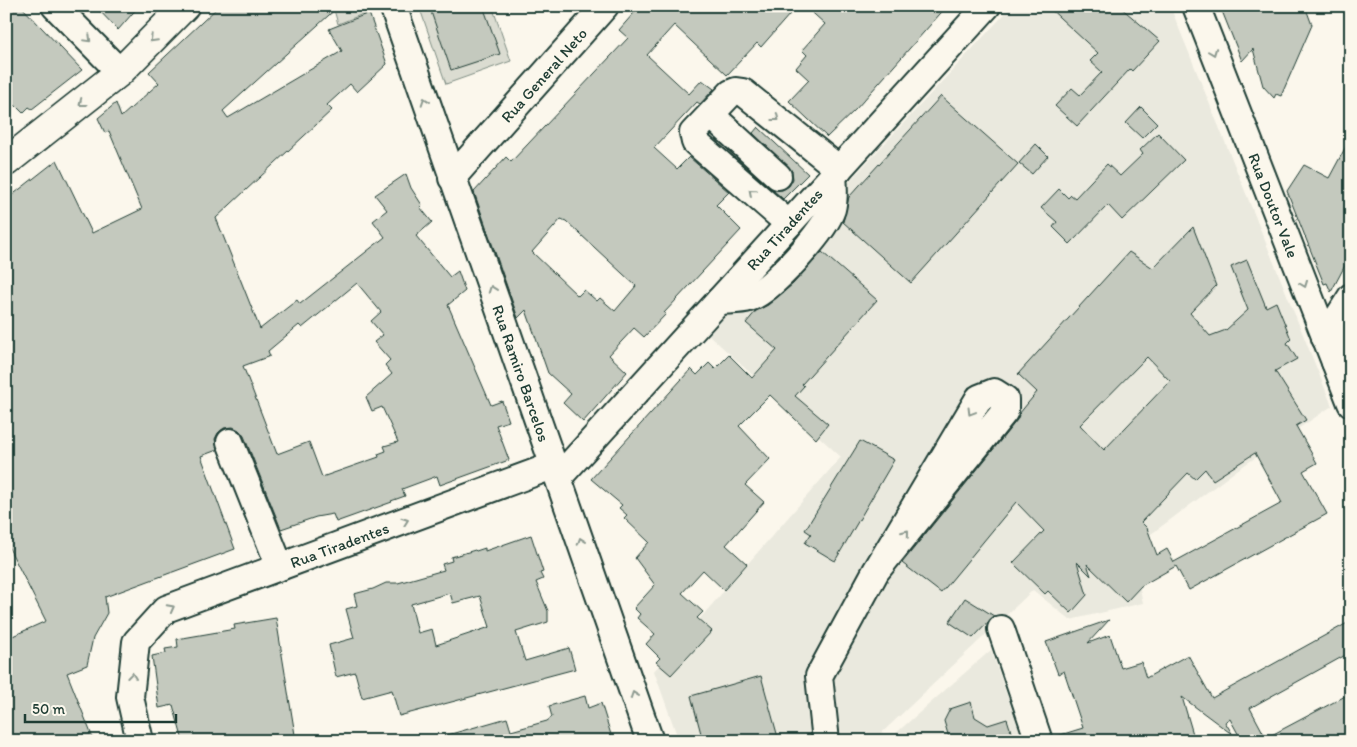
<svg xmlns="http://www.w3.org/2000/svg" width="1357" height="747" font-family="Itim,sans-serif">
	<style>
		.built { fill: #eae9de }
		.green { fill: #dbdcd1; stroke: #7d8c82 }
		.building { fill: #c4c9be; stroke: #1f3d34; fill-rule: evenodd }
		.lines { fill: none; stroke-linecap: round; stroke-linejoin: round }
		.minor-casing { stroke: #1f3d34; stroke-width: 30 }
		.major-casing { stroke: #1f3d34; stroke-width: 31 }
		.minor { stroke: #fbf7ec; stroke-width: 26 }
		.major { stroke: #fbf7ec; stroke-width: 28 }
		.oneway { stroke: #8d9a90 }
		.labels { text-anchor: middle; stroke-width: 4; stroke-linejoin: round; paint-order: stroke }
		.street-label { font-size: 16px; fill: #1f3d34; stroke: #fbf7ec }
	</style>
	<rect width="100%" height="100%" fill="#fbf7ec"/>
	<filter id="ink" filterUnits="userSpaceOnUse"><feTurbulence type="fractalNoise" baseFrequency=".02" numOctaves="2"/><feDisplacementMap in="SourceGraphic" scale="10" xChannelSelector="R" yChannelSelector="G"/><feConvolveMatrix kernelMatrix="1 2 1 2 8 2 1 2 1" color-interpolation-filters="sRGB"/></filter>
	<g filter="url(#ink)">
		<!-- built -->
		<path class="built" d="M 1012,6 L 1170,6 L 1332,406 L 1237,470 L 1131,549 L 1143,603 L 1070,620 L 1033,590 L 873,741 L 679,741 L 654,671 L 841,457 L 708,334 Z
			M 991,650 L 1023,741 L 887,741 Z"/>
		<!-- green -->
		<path class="green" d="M 333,6 L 366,6 L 368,12 L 338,24 Z
			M 419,6 L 492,6 L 511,61 L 446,84 Z"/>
		<!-- building -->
		<path class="building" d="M 6,6 L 21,6 L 82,70 L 32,109 L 29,107 L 23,113 L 15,105 L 6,113 Z
			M 95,6 L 139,6 L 118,30 Z
			M 219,6 L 339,6 L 223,111 L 228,118 L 342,51 L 329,29 L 369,13 L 387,64 L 357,92 L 350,84 L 327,105 L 332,110 L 216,218 L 260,329 L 297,300 L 300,304 L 385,237 L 373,221 L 387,210 L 375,195 L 406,174 L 411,188 L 422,205 L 420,207 L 432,222 L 416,236 L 450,277 L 458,271 L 465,291 L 448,305 L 491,405 L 502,401 L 509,421 L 496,425 L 509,460 L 440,485 L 437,476 L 402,489 L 405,496 L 391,501 L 392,502 L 336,522 L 333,514 L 316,517 L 281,529 L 244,436 L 239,430 L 233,427 L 224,428 L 218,433 L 215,439 L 217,450 L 201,456 L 235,549 L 105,597 L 107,613 L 93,638 L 87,665 L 67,673 L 94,741 L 6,741 L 6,639 L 46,621 L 6,542 L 6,200 L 57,160 L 92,233 L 142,209 L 109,131 L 105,133 L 98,118 L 116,103 L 121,117 L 159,83 L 149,72 ZM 357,283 L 381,312 L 371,321 L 383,335 L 374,342 L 390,360 L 385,365 L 392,374 L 366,397 L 372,411 L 382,407 L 398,442 L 384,446 L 386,451 L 378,454 L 379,457 L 322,477 L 309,442 L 277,454 L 243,366 L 270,356 L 268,351 L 299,325 L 302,328 Z
			M 429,6 L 483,6 L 500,54 L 451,70 Z
			M 640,6 L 797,6 L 761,47 L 757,43 L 727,75 L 674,25 L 647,55 L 689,94 L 702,80 L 714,89 L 700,104 L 697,102 L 654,148 L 677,169 L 689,157 L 729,192 L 716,205 L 741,230 L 664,313 L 666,314 L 644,337 L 634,328 L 609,355 L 627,372 L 583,422 L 563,403 L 571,394 L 548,373 L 526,310 L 518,318 L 474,192 L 506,157 L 511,162 L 628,38 L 619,30 ZM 561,219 L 566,221 L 636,286 L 615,311 L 600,298 L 597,301 L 584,290 L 578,296 L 532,252 Z
			M 805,6 L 947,6 L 856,109 L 827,137 L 789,101 L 809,80 L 796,68 L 807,55 L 802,50 L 825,24 Z
			M 1047,6 L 1119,6 L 1160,41 L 1132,71 L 1130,69 L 1077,126 L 1055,106 L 1072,88 L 1080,95 L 1102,72 L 1090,61 L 1098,53 Z
			M 1220,6 L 1305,6 L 1312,25 L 1281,96 L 1276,94 L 1274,98 L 1263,86 L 1253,49 L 1242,61 Z
			M 941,96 L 1018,164 L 911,283 L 843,222 L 849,197 Z
			M 1141,107 L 1157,123 L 1142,138 L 1126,123 Z
			M 758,127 L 808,174 L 783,199 L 772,189 L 782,190 L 789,186 L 793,179 L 792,171 L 753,133 Z
			M 1158,133 L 1184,160 L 1122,220 L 1108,205 L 1070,244 L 1053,227 L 1057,222 L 1041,208 L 1059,189 L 1068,198 L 1071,195 L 1075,198 L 1107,164 L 1120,176 L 1143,154 L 1140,150 Z
			M 1351,137 L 1351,197 L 1345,210 L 1351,213 L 1351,254 L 1331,292 L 1327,283 L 1324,284 L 1287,191 L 1304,165 L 1329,178 Z
			M 1036,144 L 1048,156 L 1032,174 L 1019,163 Z
			M 1193,227 L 1216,286 L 1190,313 L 1210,336 L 1226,330 L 1248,310 L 1231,267 L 1247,260 L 1266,307 L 1276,302 L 1291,339 L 1287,343 L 1297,359 L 1275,371 L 1306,420 L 1296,426 L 1317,463 L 1303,471 L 1327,514 L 1189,590 L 1176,566 L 1141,586 L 1126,602 L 1087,564 L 1091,576 L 1077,562 L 1087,595 L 1071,613 L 1048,591 L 1045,594 L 1013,563 L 1044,531 L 1016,502 L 941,593 L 902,563 L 1017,420 L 1019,414 L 1037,392 L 1018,374 L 1129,252 L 1153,268 ZM 1147,357 L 1170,381 L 1104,450 L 1080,425 ZM 1255,453 L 1282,503 L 1174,562 L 1167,549 L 1157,555 L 1147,528 L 1141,522 L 1188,473 L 1195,479 L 1205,469 L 1213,480 Z
			M 822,252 L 877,300 L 802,384 L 804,386 L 795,396 L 828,424 L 816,439 L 770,395 L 739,426 L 770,459 L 745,485 L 764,502 L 726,545 L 747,564 L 724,590 L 703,570 L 682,593 L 703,612 L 697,618 L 712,631 L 671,675 L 656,662 L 660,658 L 646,644 L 655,634 L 637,618 L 640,614 L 634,608 L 655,585 L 635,558 L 649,542 L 624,518 L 627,515 L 619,508 L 622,505 L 591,479 L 691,369 L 697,375 L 709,363 L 715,369 L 729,355 L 752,378 L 777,350 L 746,323 L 756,311 L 768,305 L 793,284 Z
			M 860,441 L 894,460 L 835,561 L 805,543 L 811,534 L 805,530 Z
			M 531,535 L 543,572 L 540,573 L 543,579 L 536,582 L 548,611 L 548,622 L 516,632 L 525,661 L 569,648 L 575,669 L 399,716 L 392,690 L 362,698 L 355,672 L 336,677 L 329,645 L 354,638 L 346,609 L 357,606 L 354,594 L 373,589 L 386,583 L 398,583 L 444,570 L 442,564 L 452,561 L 451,557 L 475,550 L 476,551 L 485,548 L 485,551 ZM 450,593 L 453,603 L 480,596 L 490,627 L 436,645 L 432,629 L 418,633 L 411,604 Z
			M 965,598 L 994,616 L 973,638 L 949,622 Z
			M 276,618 L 296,741 L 183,741 L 173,705 L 159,708 L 152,656 L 166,653 L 165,649 L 178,647 L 177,639 L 235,629 L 234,625 Z
			M 1109,620 L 1088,643 L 1110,635 L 1121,668 L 1141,662 L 1146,678 L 1188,655 L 1212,698 L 1351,621 L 1351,652 L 1250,708 L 1266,738 L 1351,693 L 1351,732 L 1334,741 L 1242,741 L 1230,719 L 1225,722 L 1233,735 L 1182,697 L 1195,741 L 1055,741 L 1054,737 L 1083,728 L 1064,671 L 1058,674 L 1046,642 Z
			M 761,676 L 779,741 L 703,741 L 691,696 Z
			M 585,696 L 588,708 L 601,703 L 613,741 L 445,741 L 444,736 L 507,718 L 511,731 L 547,721 L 552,717 L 549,706 Z
			M 971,702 L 975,717 L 988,725 L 1007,719 L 1014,741 L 950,741 L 944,721 L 950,709 Z"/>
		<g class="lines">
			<defs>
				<g id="minor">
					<path d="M 55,6 L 120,72"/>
					<path id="s1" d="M 393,6 L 650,741"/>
					<path id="s2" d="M 1196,6 L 1351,403"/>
					<path d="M 711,115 L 778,176"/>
					<path id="s3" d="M 452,178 L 605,6"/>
					<path d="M 789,224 L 695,142 L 693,133 L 731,93 L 736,91 L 743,92 L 839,169"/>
					<path d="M 719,301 C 728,300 740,301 749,298 C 771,291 825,231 832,209 C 835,198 834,186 833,175"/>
					<path d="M 1325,338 L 1351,297"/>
					<path d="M 1335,362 L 1351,334"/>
					<path d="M 230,442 L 280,567"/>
					<path id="s4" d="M 559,477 L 987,6"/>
					<path d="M 1001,629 L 1039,741"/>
					<path id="s5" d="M 140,741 L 130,697 L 136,642 L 166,609 L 555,465"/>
					<path d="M 826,741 L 819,676 L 876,571 L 979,398 L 994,392 L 1005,399 L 1005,411 L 876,571"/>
				</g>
				<path id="major" d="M 6,162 L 120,72 L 185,6"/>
			</defs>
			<!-- minor casing -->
			<use href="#minor" class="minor-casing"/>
			<!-- major casing -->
			<use href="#major" class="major-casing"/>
			<!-- minor -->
			<use href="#minor" class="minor"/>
			<!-- major -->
			<use href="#major" class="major"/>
		</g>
		<!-- one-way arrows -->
		<defs><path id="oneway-chevron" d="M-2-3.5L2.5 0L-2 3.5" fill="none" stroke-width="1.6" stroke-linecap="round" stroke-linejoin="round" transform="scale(1.25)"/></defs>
		<g class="oneway">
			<use href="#oneway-chevron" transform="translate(88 39) rotate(45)"/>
			<use href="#oneway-chevron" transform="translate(153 39) rotate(135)"/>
			<use href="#oneway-chevron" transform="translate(1213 52) rotate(69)"/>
			<use href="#oneway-chevron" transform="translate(425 101) rotate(-109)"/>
			<use href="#oneway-chevron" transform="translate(82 103) rotate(142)"/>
			<use href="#oneway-chevron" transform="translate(776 118) rotate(38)"/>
			<use href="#oneway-chevron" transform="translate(752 192) rotate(-139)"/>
			<use href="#oneway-chevron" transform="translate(1304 284) rotate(69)"/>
			<use href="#oneway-chevron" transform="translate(492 289) rotate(-110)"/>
			<use href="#oneway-chevron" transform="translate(971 412) rotate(121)"/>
			<use href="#oneway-chevron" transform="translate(405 521) rotate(-20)"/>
			<use href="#oneway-chevron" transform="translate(906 533) rotate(-51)"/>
			<use href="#oneway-chevron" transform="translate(581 541) rotate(-109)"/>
			<use href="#oneway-chevron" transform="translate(171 608) rotate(-28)"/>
			<use href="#oneway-chevron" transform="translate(132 676) rotate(-83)"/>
			<use href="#oneway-chevron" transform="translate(634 695) rotate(-109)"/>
		</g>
	</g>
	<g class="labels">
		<!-- street labels -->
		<g class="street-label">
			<text dy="6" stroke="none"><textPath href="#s3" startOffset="138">Rua General Neto</textPath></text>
			<text dy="6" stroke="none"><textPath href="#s2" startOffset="214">Rua Doutor Vale</textPath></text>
			<text dy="6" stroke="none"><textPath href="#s4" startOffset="335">Rua Tiradentes</textPath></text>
			<text dy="6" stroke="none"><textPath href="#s1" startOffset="389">Rua Ramiro Barcelos</textPath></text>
			<text dy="6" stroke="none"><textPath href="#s5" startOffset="330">Rua Tiradentes</textPath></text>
		</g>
	</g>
	<!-- margin -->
	<rect width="1357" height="747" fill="none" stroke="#fbf7ec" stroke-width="25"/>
	<rect x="12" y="12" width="1332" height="722" fill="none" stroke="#1f3d34" stroke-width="2" filter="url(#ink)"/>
	<!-- scale -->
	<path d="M25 714v8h151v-8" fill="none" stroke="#1f3d34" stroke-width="2.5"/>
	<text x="32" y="714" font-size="15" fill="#1f3d34" stroke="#fbf7ec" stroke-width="4" paint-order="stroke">50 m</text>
</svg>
